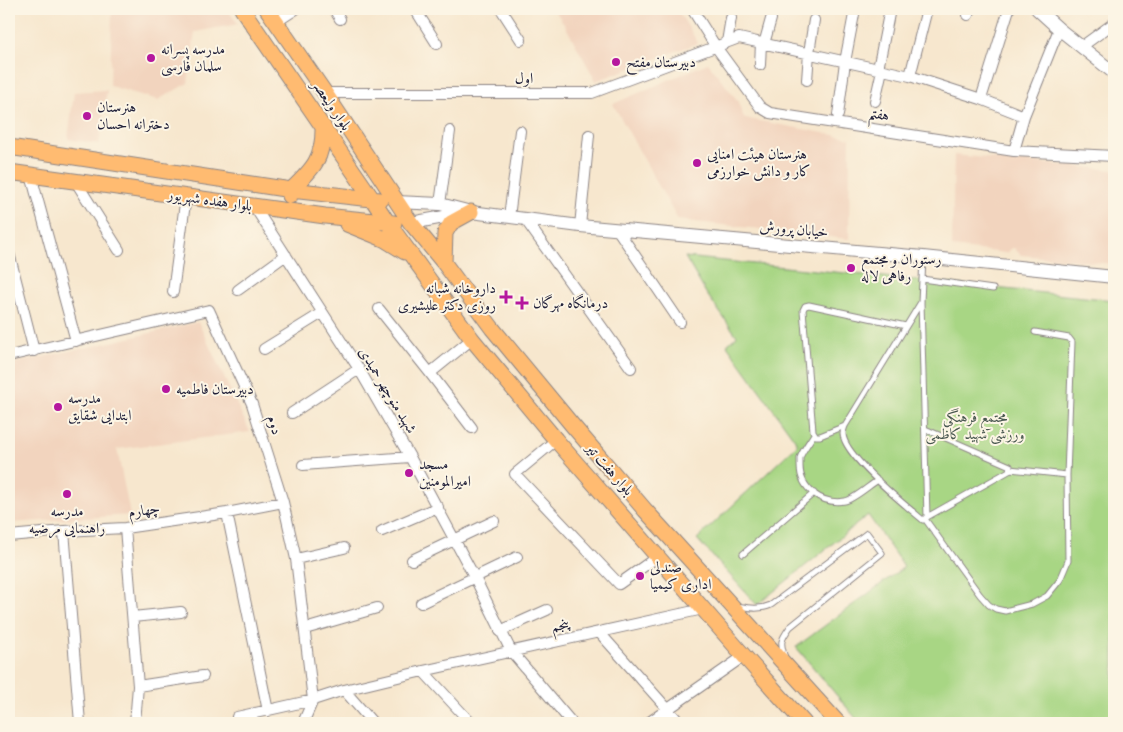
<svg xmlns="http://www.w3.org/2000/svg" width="1123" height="732" font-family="'IM FELL Double Pica',Amiri,serif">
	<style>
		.built { fill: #f2d4be }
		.green { fill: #a8d684; stroke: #657c60 }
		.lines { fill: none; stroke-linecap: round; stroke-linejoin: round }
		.service-casing { stroke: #8c8484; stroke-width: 7 }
		.minor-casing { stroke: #8c8484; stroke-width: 12 }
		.tertiary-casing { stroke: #8c8484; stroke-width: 14 }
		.primary-casing { stroke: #8c8484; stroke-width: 17 }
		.service { stroke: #fff; stroke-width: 5 }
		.minor { stroke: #fff; stroke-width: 10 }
		.tertiary { stroke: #fff; stroke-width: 12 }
		.primary { stroke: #ffbb71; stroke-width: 15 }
		.poi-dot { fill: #b5179e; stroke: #fcf5e5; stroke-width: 2 }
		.labels { text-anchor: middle; stroke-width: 4; stroke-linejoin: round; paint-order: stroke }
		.poi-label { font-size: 15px; fill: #22223b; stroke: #fcf5e5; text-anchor: start }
		.street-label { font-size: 15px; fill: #22223b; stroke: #fcf5e5 }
		.park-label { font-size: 15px; fill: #4a5851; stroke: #fcf5e5 }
	</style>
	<rect width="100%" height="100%" fill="#fcf5e5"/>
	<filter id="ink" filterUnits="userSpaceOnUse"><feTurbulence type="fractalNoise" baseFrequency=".02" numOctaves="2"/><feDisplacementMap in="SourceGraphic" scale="10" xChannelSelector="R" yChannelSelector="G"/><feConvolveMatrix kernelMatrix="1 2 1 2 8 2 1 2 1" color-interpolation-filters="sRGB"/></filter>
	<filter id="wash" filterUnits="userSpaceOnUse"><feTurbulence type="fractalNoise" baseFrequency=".0096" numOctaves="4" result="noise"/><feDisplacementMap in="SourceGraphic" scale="20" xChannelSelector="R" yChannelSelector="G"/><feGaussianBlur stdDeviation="1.12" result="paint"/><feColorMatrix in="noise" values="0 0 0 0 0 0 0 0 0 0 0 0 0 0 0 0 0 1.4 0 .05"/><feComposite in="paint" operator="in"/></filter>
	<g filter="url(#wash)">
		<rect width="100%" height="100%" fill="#f7e7ce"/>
		<!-- built -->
		<path class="built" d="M 112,9 L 227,9 L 238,24 L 195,32 L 188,83 L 158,100 L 110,86 Z
			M 554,9 L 677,9 L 698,43 L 596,81 L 566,27 Z
			M 708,63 L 738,101 L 744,118 L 850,138 L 849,239 L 678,220 L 613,104 Z
			M 107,90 L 99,144 L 68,139 L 74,92 Z
			M 954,155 L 1114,170 L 1113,264 L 1021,255 L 1014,248 L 1012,248 L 1006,253 L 952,247 Z
			M 198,322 L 250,432 L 117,449 L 130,515 L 9,523 L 9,364 L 94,346 Z"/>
		<!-- green -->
		<path class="green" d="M 685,257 L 1114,300 L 1114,455 L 1111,474 L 1114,475 L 1114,723 L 860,723 L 796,647 L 904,567 L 868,515 L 757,605 L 697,539 L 798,444 L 727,345 L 737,336 L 706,293 Z"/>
	</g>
	<g filter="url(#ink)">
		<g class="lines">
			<defs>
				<path id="service" d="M 922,279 L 993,289
					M 921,302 L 845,426 C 844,429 843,431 843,434 C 844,456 906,506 923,520 L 927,517 L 921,302 L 923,258
					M 845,426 L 820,436 L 816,436 L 813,431 L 803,310 L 805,306 L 809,305 L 906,326
					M 925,429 L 1010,466 L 1009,471 L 927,517
					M 814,434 C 810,441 802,451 800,458 C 800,461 800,463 800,466 C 800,489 822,505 845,501 C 853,500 870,485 878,480
					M 1010,469 L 1067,475
					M 925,519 L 980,595 L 989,605 L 996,609 L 1005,611 L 1032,604 L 1047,596 L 1060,580 L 1068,561 L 1067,475 L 1072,342 L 1069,338 L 1035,332
					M 743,554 L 814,493
					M 737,606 C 749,608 760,610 771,605 L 867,533 L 882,553 L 790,627 C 780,641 780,642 785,658"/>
				<path id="minor" d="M 334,9 L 340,19
					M 415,9 L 437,44
					M 501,9 L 521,40
					M 692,9 L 716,47 L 760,107 L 770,113 L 1014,151 L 1114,156
					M 968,15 L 970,9
					M 276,22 L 296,9
					M 727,42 L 731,18
					M 764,44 L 771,19
					M 1081,47 L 1114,23
					M 760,65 L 761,43
					M 878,69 L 890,9
					M 910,76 L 927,9
					M 807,80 L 809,53 L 814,20
					M 325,93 L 592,93 L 739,38 L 910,76 L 981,99 L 1024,116
					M 981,99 L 1009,9
					M 875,101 L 882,70
					M 838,115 L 845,62 L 855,9
					M 1014,151 L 1024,116 L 1059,29
					M 31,175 L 76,341
					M 76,182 L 119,250
					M 440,204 L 450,131
					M 254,206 L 359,369 L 410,457 L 475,578 L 511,651 L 572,723
					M 509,217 L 520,131
					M 525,219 L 631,368
					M 580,226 L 589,135
					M 617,229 L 680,322
					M 9,253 L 34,351
					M 238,290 L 286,255
					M 173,292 L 186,196
					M 379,309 L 430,373 L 472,339
					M 264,349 L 322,313
					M 9,356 L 209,310 L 252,404 L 283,502 L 296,559 L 313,700 L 303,723
					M 430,373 L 472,428
					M 292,413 L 359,369
					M 556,440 L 515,474 L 619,584 L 657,557
					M 303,465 L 410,457
					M 227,513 L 268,711
					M 125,528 L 138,686 L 135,723
					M 64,531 L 80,723
					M 382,531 L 438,507
					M 9,536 L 64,531 L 125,528 L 227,513 L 283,502
					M 296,559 L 344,548
					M 412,560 L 494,521
					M 421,603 L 517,557
					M 133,617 L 181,612
					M 305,629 L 377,608
					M 500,631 L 547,610
					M 599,632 L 680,723
					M 423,671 L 471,723
					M 138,686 L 203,676
					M 344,690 L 373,723
					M 237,717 L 313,700 L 344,690 L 423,671 L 703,609
					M 648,723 L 744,656"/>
				<path id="tertiary" d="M 1037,9 L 1059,29 L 1114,73
					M 396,202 L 440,204 L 471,212 L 580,226 L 923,257 L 1114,277
					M 411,223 L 466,213"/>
				<path id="primary" d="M 242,9 L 373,200 L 388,223 L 472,339 L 556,440 L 744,656 L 804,723
					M 267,9 L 325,93 L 411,223 L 444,263 L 492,328 L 573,426 L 645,510 L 838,723
					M 9,147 L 291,190 L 380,200
					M 9,172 L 325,216 L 394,223
					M 290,196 L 291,190 C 313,169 324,158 323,126
					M 347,224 L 384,239 L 405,252
					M 444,263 L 445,233 L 451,223 L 471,212"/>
			</defs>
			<!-- service casing -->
			<use href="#service" class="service-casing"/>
			<!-- minor casing -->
			<use href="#minor" class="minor-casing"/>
			<!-- tertiary casing -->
			<use href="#tertiary" class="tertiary-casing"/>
			<!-- primary casing -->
			<use href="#primary" class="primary-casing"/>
			<!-- service -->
			<use href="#service" class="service"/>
			<!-- minor -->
			<use href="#minor" class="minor"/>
			<!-- tertiary -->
			<use href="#tertiary" class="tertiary"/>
			<!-- primary -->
			<use href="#primary" class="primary"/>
		</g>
	</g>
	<!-- markers -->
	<g class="poi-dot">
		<circle cx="151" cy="58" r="5"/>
		<circle cx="616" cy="62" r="5"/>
		<circle cx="87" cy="116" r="5"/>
		<circle cx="697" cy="163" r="5"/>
		<circle cx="851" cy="268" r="5"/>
		<path d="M503.5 289.5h5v5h5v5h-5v5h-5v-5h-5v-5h5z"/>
		<path d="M519.5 295.5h5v5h5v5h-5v5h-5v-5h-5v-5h5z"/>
		<circle cx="166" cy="389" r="5"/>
		<circle cx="58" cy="407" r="5"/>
		<circle cx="409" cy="473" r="5"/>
		<circle cx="67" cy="494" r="5"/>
		<circle cx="640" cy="576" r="5"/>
	</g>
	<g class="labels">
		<!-- poi labels -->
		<g class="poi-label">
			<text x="161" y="54">مدرسه پسرانه<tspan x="161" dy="17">سلمان فارسی</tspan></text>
			<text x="626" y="67">دبیرستان مفتح</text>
			<text x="97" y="112">هنرستان<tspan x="97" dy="17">دخترانه احسان</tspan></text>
			<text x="707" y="159">هنرستان هیئت امنایی<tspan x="707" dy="17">کار و دانش خوارزمی</tspan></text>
			<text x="861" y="264">رستوران و مجتمع<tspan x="861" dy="17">رفاهی لاله</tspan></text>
			<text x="496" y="293" text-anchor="end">داروخانه شبانه<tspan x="496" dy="17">روزی دکتر علیشیری</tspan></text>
			<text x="533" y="308">درمانگاه مهرگان</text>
			<text x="176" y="394">دبیرستان فاطمیه</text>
			<text x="68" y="403">مدرسه<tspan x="68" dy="17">ابتدایی شقایق</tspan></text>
			<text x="419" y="469">مسجد<tspan x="419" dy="17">امیرالمومنین</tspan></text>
			<text x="67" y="516" text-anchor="middle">مدرسه<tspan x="67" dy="17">راهنمایی مرضیه</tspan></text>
			<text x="650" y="572">صندلی<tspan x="650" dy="17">اداری کیمیا</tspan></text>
		</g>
		<!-- street labels -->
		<g class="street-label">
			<text x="524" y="83">اول</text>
			<text transform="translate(332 105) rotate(56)" y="5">بلوار ولیعصر</text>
			<text transform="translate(879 114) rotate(9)" y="5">هفتم</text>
			<text transform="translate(210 200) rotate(8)" y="5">بلوار هفده شهریور</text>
			<text transform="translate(794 229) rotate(5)" y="5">خیابان پرورش</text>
			<text transform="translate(388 390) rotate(59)" y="5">شهبد منوچهر حمیدی</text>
			<text transform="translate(275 425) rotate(73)" y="5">دوم</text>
			<text transform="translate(610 469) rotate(49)" y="5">بلوار هفت تیر</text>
			<text transform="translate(144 510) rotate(-8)" y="5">چهارم</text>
			<text transform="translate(560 625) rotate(-12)" y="5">پنجم</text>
		</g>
		<!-- park labels -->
		<g class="park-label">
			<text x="975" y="422">مجتمع فرهنگی<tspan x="975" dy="17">ورزشی شهید کاظمی</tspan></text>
		</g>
	</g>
	<!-- margin -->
	<rect width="1123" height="732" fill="none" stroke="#fcf5e5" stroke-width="30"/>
</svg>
